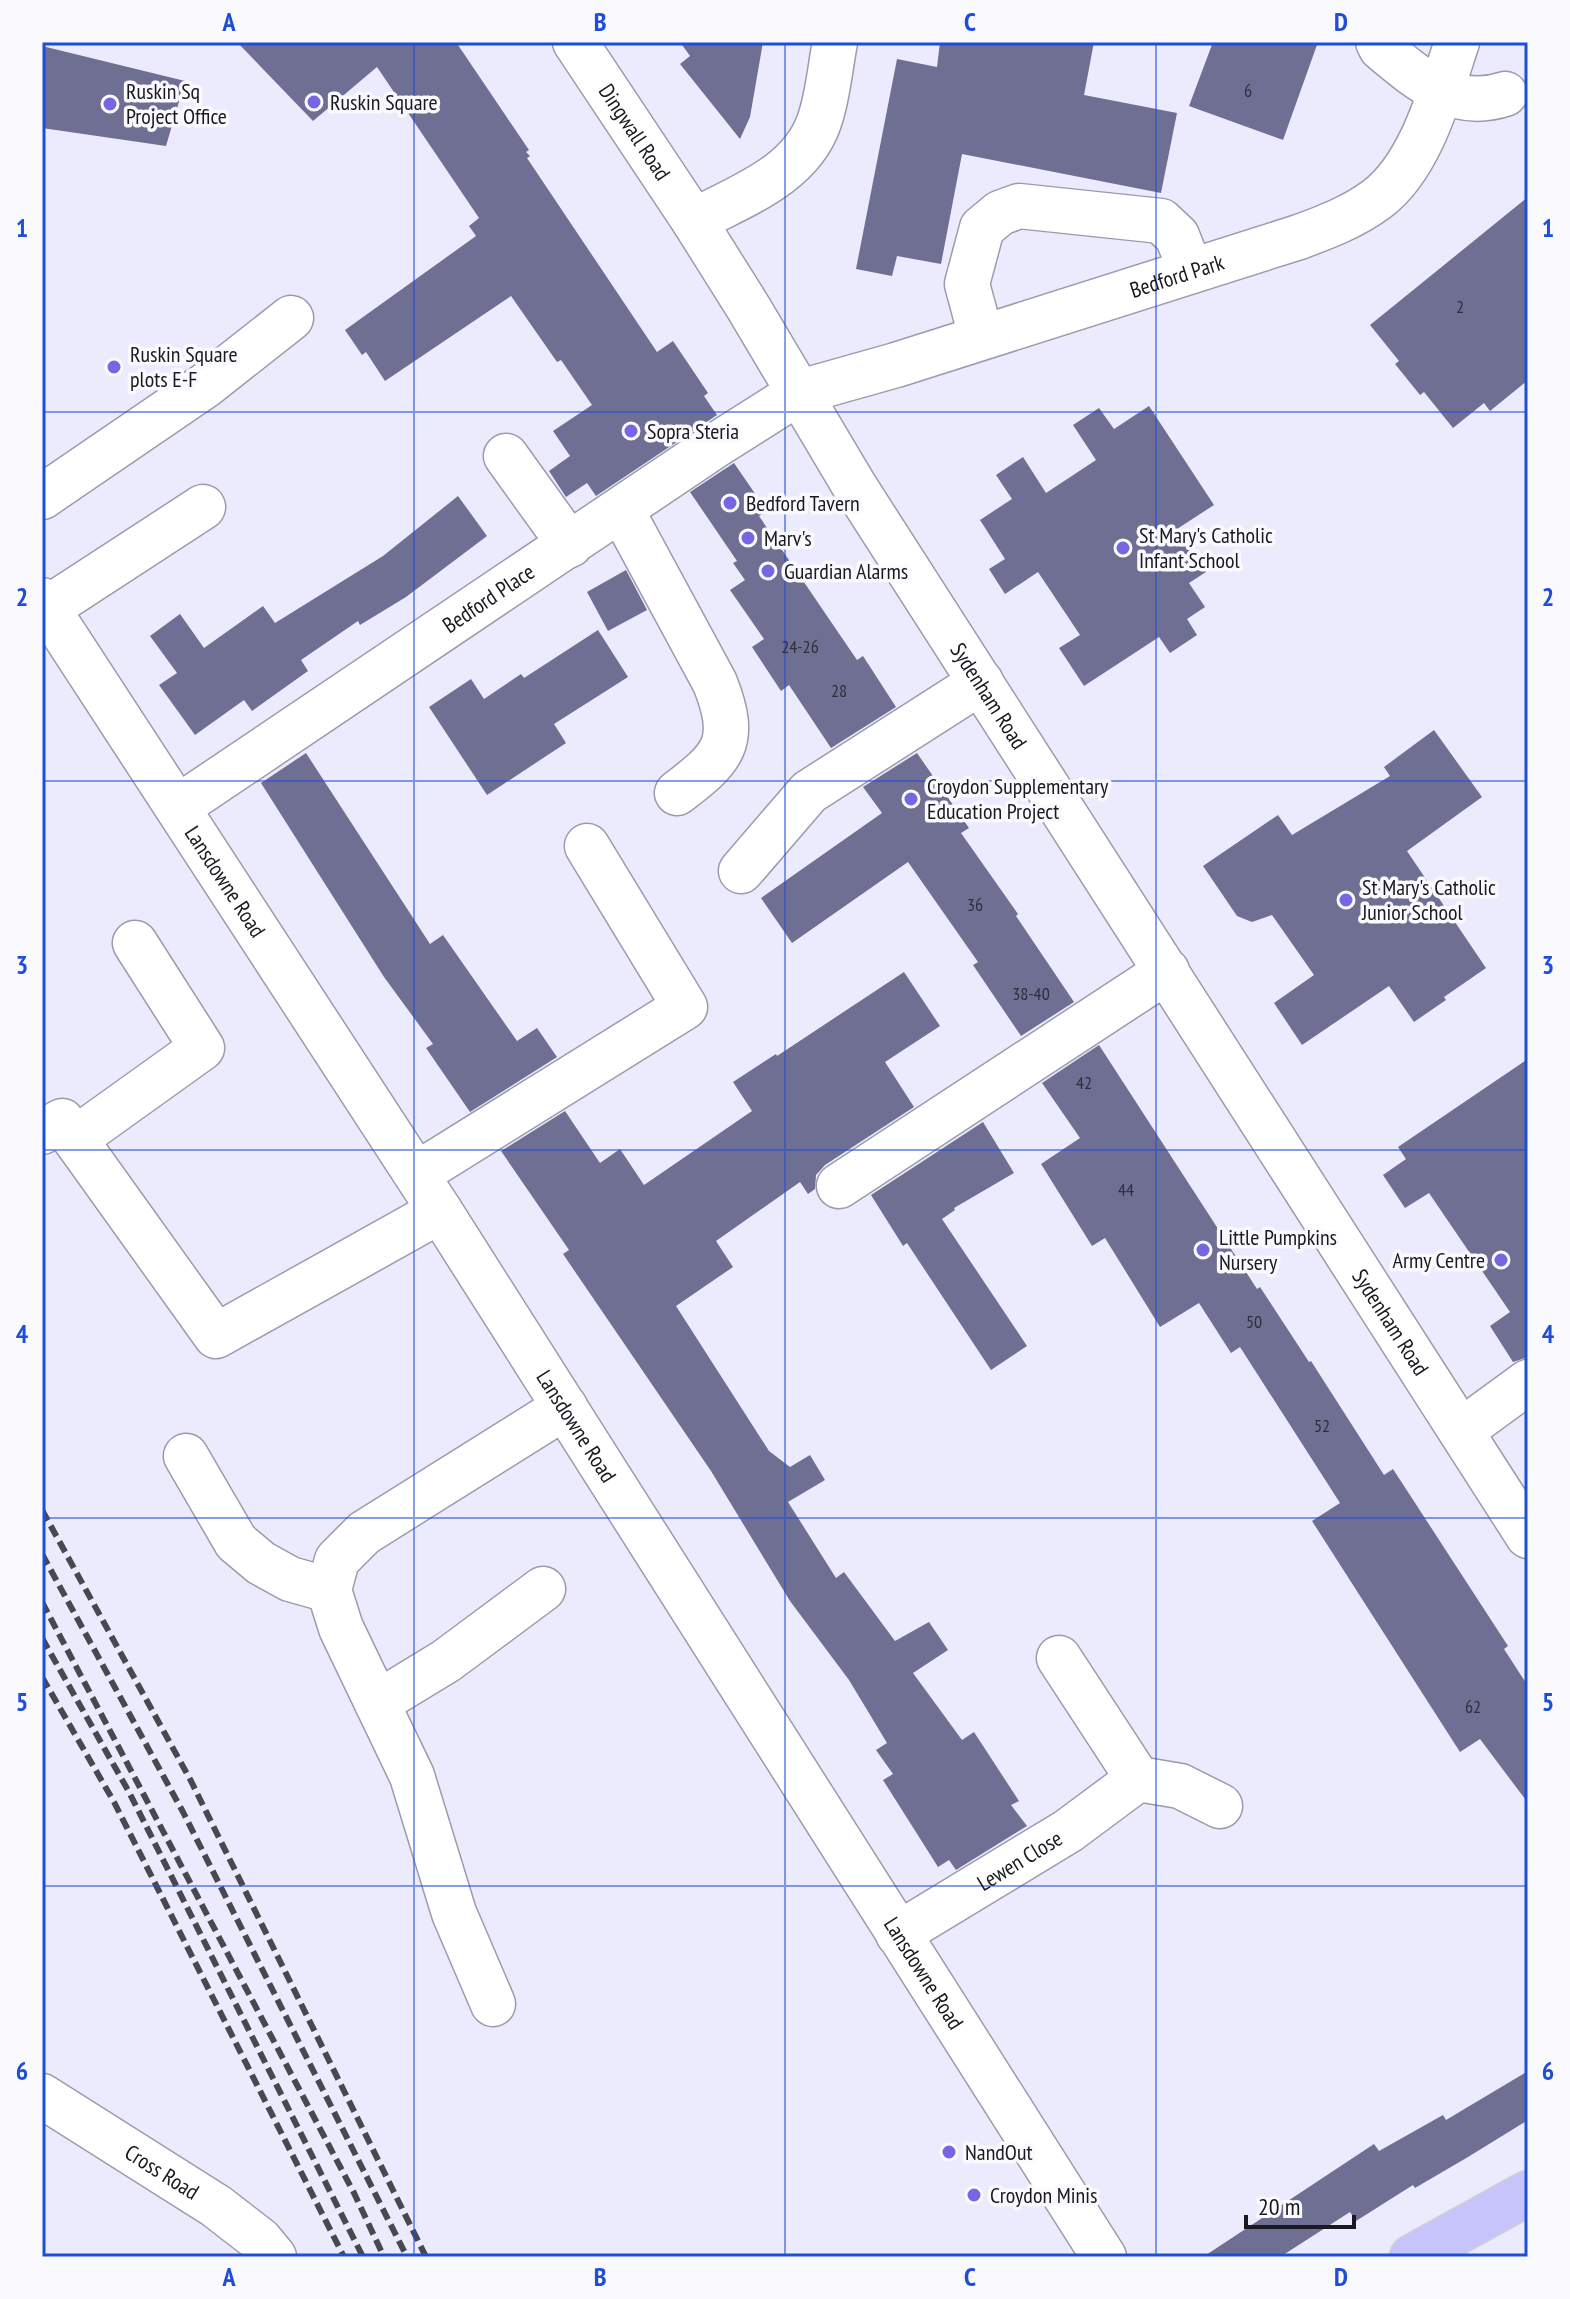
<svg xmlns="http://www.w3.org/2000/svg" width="1570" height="2299" font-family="'PT Sans Narrow',sans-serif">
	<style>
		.building { fill: #6f6f93 }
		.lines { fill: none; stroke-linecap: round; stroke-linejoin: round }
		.minor-casing { stroke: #9b9bac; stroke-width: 47 }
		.major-casing { stroke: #d1d1d2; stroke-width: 47 }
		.minor { stroke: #fff; stroke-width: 44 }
		.major { stroke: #c7c3fb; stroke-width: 44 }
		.rail { stroke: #484851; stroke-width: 6; stroke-dasharray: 12 6; stroke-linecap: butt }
		.grid { fill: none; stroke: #1d4ed8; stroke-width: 2; stroke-opacity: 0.55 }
		.poi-dot { fill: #7666e1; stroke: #fafafe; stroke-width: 3 }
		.labels { text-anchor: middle; stroke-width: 7; stroke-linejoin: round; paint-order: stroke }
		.number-label { font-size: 18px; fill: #2e2e3c }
		.poi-label { font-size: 22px; fill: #19191f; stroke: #fafafe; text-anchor: start }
		.street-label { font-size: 22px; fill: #19191f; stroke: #fafafe }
		.neatline { fill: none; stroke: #1d4ed8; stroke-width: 3 }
		.grid-label { font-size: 26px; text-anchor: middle; font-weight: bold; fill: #1d4ed8 }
	</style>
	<rect width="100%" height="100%" fill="#ebebfd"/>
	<!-- building -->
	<path class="building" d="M 237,42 L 456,42 L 529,150 L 526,152 L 530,156 L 527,158 L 657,352 L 673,341 L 708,393 L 704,396 L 717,415 L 596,496 L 587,483 L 566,497 L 549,471 L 570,456 L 553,431 L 592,405 L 561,360 L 557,362 L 511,296 L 385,381 L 366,352 L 362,355 L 345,330 L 476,236 L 469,226 L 479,218 L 377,67 L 313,121 Z
		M 680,42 L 763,42 L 750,117 L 740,139 L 680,64 L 690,56 Z
		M 940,42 L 1094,42 L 1084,95 L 1177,113 L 1161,193 L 962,154 L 941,264 L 897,256 L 892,276 L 856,269 L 897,59 L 937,67 Z
		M 1213,42 L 1318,42 L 1283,140 L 1189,106 Z
		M 42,46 L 185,81 L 166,146 L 42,128 Z
		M 1528,197 L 1528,380 L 1490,411 L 1484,403 L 1453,428 L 1424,392 L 1420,395 L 1395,364 L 1399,361 L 1370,325 Z
		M 1149,406 L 1214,505 L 1177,529 L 1206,572 L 1189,583 L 1205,607 L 1187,619 L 1197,635 L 1170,653 L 1159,637 L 1084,686 L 1059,648 L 1080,635 L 1038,572 L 1005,594 L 989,569 L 1005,559 L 980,520 L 1012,499 L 996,475 L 1023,457 L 1046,493 L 1096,460 L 1073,425 L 1099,408 L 1114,429 Z
		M 734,463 L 767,511 L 759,516 L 857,660 L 863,656 L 896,707 L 831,748 L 789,685 L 781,691 L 752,647 L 764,639 L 730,590 L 745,580 L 733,563 L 737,561 L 690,492 Z
		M 458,496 L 487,536 L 406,597 L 360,625 L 358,621 L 301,660 L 308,671 L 252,711 L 244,700 L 195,735 L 159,685 L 177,673 L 150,636 L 180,614 L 204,648 L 263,606 L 275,623 L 383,556 Z
		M 626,570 L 647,610 L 608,631 L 587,592 Z
		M 598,630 L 628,677 L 554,724 L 566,743 L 487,795 L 429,707 L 471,679 L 484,699 L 521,674 L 524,678 Z
		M 1434,730 L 1482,797 L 1407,851 L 1486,968 L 1444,997 L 1446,1000 L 1414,1022 L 1389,986 L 1302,1045 L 1274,1003 L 1314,975 L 1272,915 L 1252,922 L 1237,916 L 1203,866 L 1278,815 L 1292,835 L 1390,776 L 1384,767 Z
		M 306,753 L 430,944 L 443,935 L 517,1041 L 537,1028 L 557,1057 L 470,1112 L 426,1048 L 433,1044 L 384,977 L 261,783 Z
		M 917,753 L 969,828 L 961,833 L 1018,914 L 1016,916 L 1074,1002 L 1021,1036 L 973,965 L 978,962 L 908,862 L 792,943 L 761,898 L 882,813 L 863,787 Z
		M 904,972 L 940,1026 L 885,1062 L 914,1107 L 825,1165 L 816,1175 L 815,1189 L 808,1194 L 800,1182 L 716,1241 L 733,1267 L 676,1306 L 769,1451 L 790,1467 L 810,1455 L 825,1480 L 788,1502 L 836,1578 L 844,1572 L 895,1641 L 929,1622 L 948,1650 L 913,1673 L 962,1740 L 974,1732 L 1019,1801 L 1011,1805 L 1027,1826 L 956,1870 L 949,1860 L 938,1867 L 883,1780 L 893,1774 L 876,1750 L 887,1743 L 849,1680 L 790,1601 L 711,1471 L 563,1254 L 569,1250 L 501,1151 L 565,1111 L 600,1163 L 620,1149 L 644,1185 L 752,1111 L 733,1082 L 776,1054 L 777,1056 Z
		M 1099,1045 L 1257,1289 L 1260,1287 L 1309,1362 L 1311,1361 L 1384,1475 L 1393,1469 L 1508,1646 L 1504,1649 L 1528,1686 L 1528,1803 L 1480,1739 L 1460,1752 L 1312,1521 L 1340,1503 L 1240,1347 L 1231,1353 L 1199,1303 L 1160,1327 L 1105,1238 L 1092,1246 L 1041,1164 L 1080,1138 L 1042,1083 Z
		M 1528,1059 L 1528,1357 L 1513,1362 L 1490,1326 L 1510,1312 L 1429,1193 L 1405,1208 L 1383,1175 L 1406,1159 L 1398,1147 Z
		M 983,1122 L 1014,1173 L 954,1208 L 955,1210 L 942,1219 L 1027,1346 L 991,1370 L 907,1243 L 903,1246 L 871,1195 Z
		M 1528,2071 L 1528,2120 L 1468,2157 L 1415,2188 L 1413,2185 L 1356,2221 L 1350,2212 L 1280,2257 L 1203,2257 L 1374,2144 L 1379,2151 L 1443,2115 L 1446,2120 Z"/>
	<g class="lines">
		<defs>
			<g id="minor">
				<path id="s1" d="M 575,42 L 694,221 L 748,307 L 855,487 L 1528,1536"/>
				<path d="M 1378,42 L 1381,48 C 1418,79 1454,111 1505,94"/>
				<path d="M 694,221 C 740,196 800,176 819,122 C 828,97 830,68 835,42"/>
				<path d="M 981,336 L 967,284 L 982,228 L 1000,213 L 1019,206 L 1161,221 L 1177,236 L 1191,271"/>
				<path d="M 506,456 L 570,545"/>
				<path d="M 42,497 L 206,385 L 291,318"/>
				<path d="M 622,511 L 715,683 C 739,743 723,758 677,793"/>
				<path id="s2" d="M 42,600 L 440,1211 L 1104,2257"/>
				<path d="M 48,608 L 203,507"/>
				<path id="s3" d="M 178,807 L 713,447 L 800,392 L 896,365 L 1299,237 C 1326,227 1353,217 1377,199 C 1421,166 1440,93 1457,42"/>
				<path d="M 741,871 L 809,792 L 981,682"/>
				<path d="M 42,1132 L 62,1121 L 216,1336 L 440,1211"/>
				<path d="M 75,1139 L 202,1048 L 135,943"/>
				<path d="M 417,1174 L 685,1007 L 587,846"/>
				<path d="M 839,1186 L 1167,971"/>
				<path d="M 1461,1431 L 1528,1382"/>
				<path d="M 186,1456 L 236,1542 L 261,1563 L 290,1579 L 329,1590"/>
				<path d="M 377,1703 L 446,1661 L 543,1589"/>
				<path d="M 1138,1779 L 1180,1786 L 1220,1806"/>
				<path id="s4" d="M 898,1934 L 1068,1831 L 1138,1779 L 1059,1658"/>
				<path d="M 493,2004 L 454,1913 L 412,1776 L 341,1628 L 329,1590 L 337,1560 L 364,1533 L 565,1407"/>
				<path id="s5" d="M 42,2096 L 216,2206 L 260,2240 L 274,2257"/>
			</g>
			<path id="major" d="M 1412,2257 L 1528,2193"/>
		</defs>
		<!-- minor casing -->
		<use href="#minor" class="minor-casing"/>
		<!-- major casing -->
		<use href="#major" class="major-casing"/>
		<!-- minor -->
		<use href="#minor" class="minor"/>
		<!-- major -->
		<use href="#major" class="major"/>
		<!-- rail -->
		<path class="rail" d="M 42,1510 L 191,1781 L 426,2257
			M 42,1554 L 183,1812 L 407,2257
			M 42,1602 L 354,2193 L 384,2257
			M 42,1638 L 129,1792 L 363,2257
			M 42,1677 L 114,1802 L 344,2257"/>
	</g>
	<!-- grid -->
	<path class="grid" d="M 414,42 L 414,2257M 785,42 L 785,2257M 1156,42 L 1156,2257M 42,412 L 1528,412M 42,781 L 1528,781M 42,1150 L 1528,1150M 42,1518 L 1528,1518M 42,1886 L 1528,1886"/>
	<!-- markers -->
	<g class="poi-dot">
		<circle cx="314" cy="102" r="8"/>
		<circle cx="110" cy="104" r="8"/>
		<circle cx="114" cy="367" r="8"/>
		<circle cx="631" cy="431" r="8"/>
		<circle cx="730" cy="503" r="8"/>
		<circle cx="748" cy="538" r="8"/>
		<circle cx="1123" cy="548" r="8"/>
		<circle cx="768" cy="571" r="8"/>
		<circle cx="911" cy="799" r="8"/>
		<circle cx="1346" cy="900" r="8"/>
		<circle cx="1203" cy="1250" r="8"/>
		<circle cx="1501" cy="1260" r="8"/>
		<circle cx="949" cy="2152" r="8"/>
		<circle cx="974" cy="2195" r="8"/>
	</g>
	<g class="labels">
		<!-- number labels -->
		<g class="number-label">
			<text x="1248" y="97">6</text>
			<text x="1460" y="313">2</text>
			<text x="800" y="653">24-26</text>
			<text x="839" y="697">28</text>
			<text x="975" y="911">36</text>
			<text x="1031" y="1000">38-40</text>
			<text x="1084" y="1089">42</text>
			<text x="1126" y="1196">44</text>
			<text x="1254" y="1328">50</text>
			<text x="1322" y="1432">52</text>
			<text x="1473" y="1713">62</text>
		</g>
		<!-- poi labels -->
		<g class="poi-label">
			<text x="126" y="99">Ruskin Sq<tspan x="126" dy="25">Project Office</tspan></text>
			<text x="330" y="110">Ruskin Square</text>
			<text x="130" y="362">Ruskin Square<tspan x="130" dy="25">plots E-F</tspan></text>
			<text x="647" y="439">Sopra Steria</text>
			<text x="746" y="511">Bedford Tavern</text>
			<text x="1139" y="543">St Mary's Catholic<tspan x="1139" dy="25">Infant School</tspan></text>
			<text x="764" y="546">Marv's</text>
			<text x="784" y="579">Guardian Alarms</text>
			<text x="927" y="794">Croydon Supplementary<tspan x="927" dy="25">Education Project</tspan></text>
			<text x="1362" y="895">St Mary's Catholic<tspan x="1362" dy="25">Junior School</tspan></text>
			<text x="1219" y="1245">Little Pumpkins<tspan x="1219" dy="25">Nursery</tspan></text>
			<text x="1485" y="1268" text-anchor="end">Army Centre</text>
			<text x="965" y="2160">NandOut</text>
			<text x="990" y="2203">Croydon Minis</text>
		</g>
		<!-- street labels -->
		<g class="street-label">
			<text dy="8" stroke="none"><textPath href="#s1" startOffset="108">Dingwall Road</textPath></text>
			<text dy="8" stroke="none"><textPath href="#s3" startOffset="1142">Bedford Park</textPath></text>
			<text dy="8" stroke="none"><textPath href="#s3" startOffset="374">Bedford Place</textPath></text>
			<text dy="8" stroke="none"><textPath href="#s1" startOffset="774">Sydenham Road</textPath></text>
			<text dy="8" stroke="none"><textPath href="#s2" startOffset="336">Lansdowne Road</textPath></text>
			<text dy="8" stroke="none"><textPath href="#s1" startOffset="1518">Sydenham Road</textPath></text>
			<text dy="8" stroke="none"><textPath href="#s2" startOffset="984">Lansdowne Road</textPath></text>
			<text dy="8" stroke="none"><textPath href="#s4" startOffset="142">Lewen Close</textPath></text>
			<text dy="8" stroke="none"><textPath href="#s2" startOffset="1632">Lansdowne Road</textPath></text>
			<text dy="8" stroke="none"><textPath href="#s5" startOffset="142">Cross Road</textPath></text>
		</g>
	</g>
	<!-- border -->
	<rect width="1570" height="2299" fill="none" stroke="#fafafe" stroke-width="88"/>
	<!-- scale -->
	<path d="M1246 2215v12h108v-12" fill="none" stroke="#19191f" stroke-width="4"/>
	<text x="1258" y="2215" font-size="24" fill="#19191f" stroke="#fafafe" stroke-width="6" paint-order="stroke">20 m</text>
	<rect x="44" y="44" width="1482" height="2211" class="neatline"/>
	<g class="grid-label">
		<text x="229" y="31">A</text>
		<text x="600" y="31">B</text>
		<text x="970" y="31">C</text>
		<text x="1341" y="31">D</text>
		<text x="22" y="237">1</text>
		<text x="1548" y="237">1</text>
		<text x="22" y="606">2</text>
		<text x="1548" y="606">2</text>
		<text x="22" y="974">3</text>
		<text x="1548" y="974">3</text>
		<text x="22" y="1343">4</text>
		<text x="1548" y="1343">4</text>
		<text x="22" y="1711">5</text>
		<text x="1548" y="1711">5</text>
		<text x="22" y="2080">6</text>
		<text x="1548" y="2080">6</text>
		<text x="229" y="2286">A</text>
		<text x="600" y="2286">B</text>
		<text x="970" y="2286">C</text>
		<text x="1341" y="2286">D</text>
	</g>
</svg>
